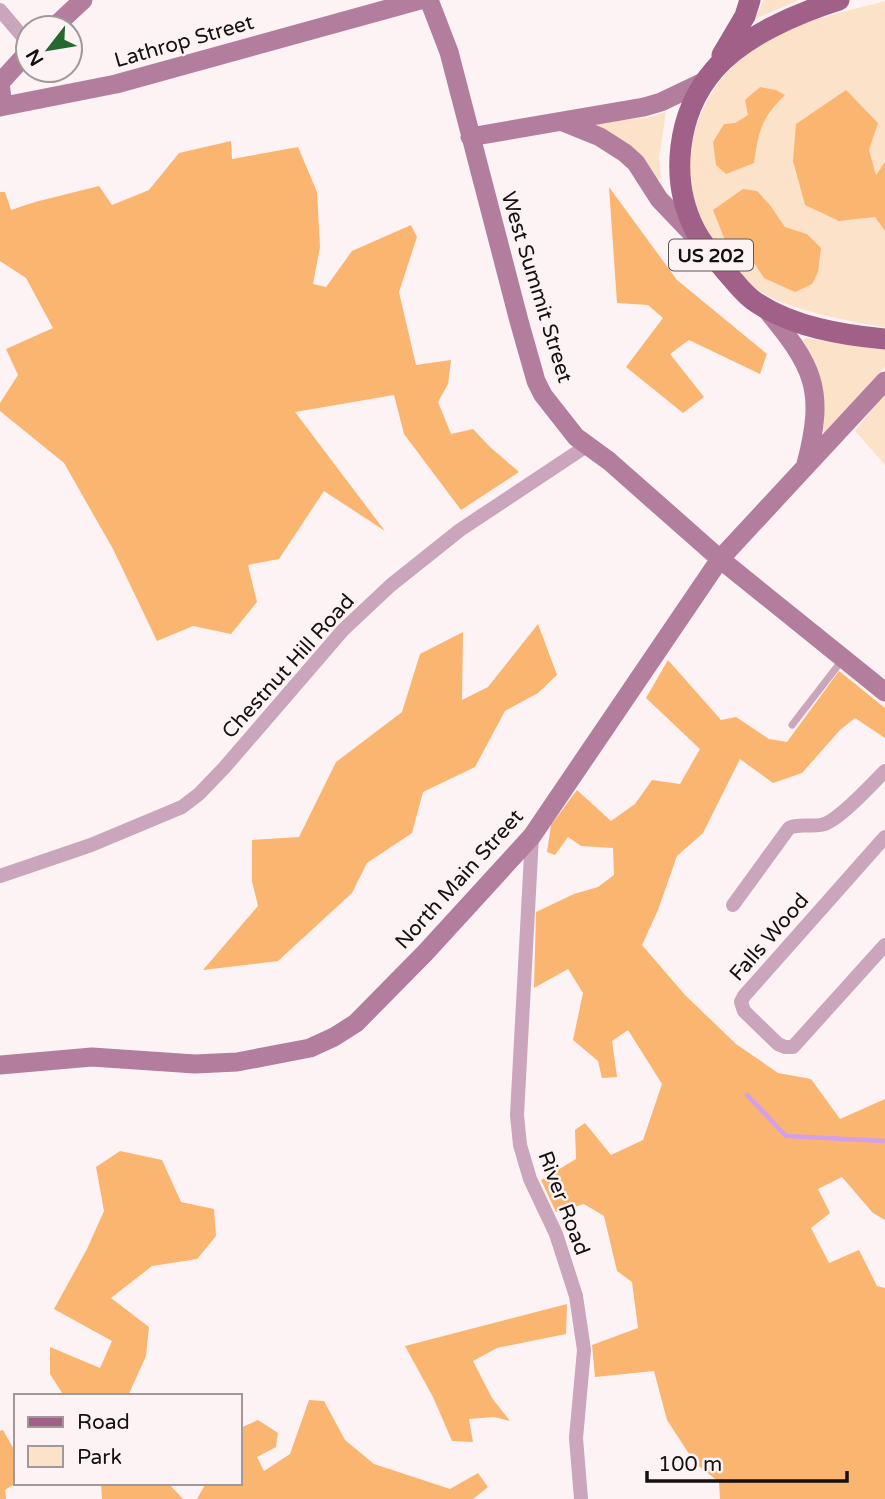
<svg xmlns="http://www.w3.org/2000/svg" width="885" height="1499" font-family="'Varela Round',sans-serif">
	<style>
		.green { fill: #fde2ca; fill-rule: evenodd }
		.forest { fill: #fab571 }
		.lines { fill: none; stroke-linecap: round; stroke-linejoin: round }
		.stream { stroke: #d39fe9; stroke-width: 4.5 }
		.lane { stroke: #caa5bb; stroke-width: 7 }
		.street { stroke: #caa5bb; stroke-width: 14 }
		.secondary { stroke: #b37d9d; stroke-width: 19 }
		.primary { stroke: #a16088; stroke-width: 21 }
		.labels { text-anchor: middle; stroke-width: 5; stroke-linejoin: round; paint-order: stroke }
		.shield { fill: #fef3f4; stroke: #5b5555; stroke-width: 2 }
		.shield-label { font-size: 19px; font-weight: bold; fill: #151111 }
		.street-label { font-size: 21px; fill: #151111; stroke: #fef3f4 }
	</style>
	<rect width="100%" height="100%" fill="#fef3f4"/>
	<!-- green -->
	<path class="green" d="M 764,0 L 799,0 L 755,19 Z
		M 885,1 L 885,162 L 876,175 L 869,150 L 839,221 L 875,217 L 885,231 L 885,327 C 855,323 803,312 777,300 C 723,277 682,206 691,148 C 697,110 718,77 747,53 C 782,24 841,13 885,1 ZM 784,95 C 761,123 760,126 754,162 L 735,123 ZM 770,205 L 785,227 L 807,234 L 764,278 L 748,254 L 725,240 Z
		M 666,112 L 659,158 L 661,178 L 657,180 L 592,123 L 650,117 Z
		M 806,338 L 885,350 L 885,367 L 824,433 C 823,399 818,370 803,340 Z
		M 885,393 L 885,465 L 855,431 Z"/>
	<!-- forest -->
	<path class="forest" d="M 760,87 L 776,90 L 785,95 C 761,119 759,130 754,163 L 726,174 L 716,165 L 713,142 L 724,124 L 735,123 L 748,115 L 745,100 Z
		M 846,90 L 878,123 L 869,150 L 876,175 L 885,162 L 885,231 L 875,217 L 839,221 L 805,205 L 793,161 L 796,124 Z
		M 231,141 L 232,159 L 298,147 L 317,192 L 320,247 L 313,284 L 326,287 L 352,251 L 411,225 L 417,237 L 399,292 L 416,365 L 451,360 L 448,384 L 438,402 L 451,434 L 473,429 L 490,447 L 519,472 L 461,510 L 404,434 L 394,395 L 295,412 L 385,531 L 324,491 L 279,559 L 248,565 L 257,602 L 231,634 L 193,626 L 157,641 L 113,549 L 64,463 L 0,411 L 0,403 L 18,375 L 6,349 L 53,328 L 26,278 L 0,261 L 0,192 L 5,192 L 11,210 L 35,202 L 99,186 L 112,205 L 149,190 L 179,153 Z
		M 609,187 L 677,280 L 767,354 L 760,374 L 689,340 L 670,354 L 704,397 L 683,413 L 626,367 L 663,318 L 648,305 L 617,303 Z
		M 743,189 L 757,191 L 770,205 L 785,227 L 807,234 L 821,248 L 818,272 L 812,284 L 795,292 L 764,278 L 748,254 L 725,240 L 713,210 Z
		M 538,624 L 557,675 L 538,693 L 505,711 L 475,767 L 423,792 L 412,833 L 367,863 L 352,893 L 278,961 L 203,970 L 258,906 L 252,881 L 252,840 L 299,837 L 336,762 L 402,712 L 420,654 L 463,632 L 462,700 L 488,687 Z
		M 668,660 L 721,720 L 736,717 L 769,739 L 787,742 L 839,671 L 885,708 L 885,738 L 855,718 L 840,730 L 802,773 L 773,783 L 740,759 L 703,833 L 677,856 L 658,910 L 642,945 L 685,995 L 736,1044 L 778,1073 L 811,1079 L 840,1119 L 885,1099 L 885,1220 L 873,1213 L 842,1177 L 818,1189 L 830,1213 L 811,1228 L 829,1263 L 859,1250 L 877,1286 L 885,1288 L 885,1499 L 720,1499 L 719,1482 L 695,1463 L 667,1420 L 654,1371 L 595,1377 L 592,1345 L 638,1328 L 632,1282 L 617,1271 L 604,1216 L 584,1204 L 556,1212 L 541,1180 L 576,1159 L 575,1130 L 585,1123 L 611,1155 L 643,1140 L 662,1084 L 628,1030 L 612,1041 L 617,1077 L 602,1078 L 598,1061 L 573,1040 L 583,993 L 568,969 L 534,988 L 536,912 L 574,894 L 598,887 L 614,875 L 613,848 L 581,846 L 568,837 L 555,855 L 547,852 L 551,825 L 577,790 L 611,821 L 635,804 L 652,780 L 680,784 L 700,749 L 646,698 Z
		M 120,1151 L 162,1160 L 181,1202 L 214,1209 L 216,1236 L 197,1259 L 152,1266 L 111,1298 L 149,1327 L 146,1356 L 128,1396 L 64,1396 L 50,1374 L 50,1347 L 100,1368 L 112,1341 L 54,1309 L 87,1249 L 104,1211 L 96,1167 Z
		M 567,1304 L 566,1334 L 497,1348 L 473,1361 L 492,1398 L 510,1421 L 494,1417 L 469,1419 L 473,1442 L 452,1441 L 433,1397 L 405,1346 Z
		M 309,1400 L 324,1401 L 345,1440 L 374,1464 L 450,1489 L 478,1473 L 488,1487 L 473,1499 L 197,1499 L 206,1483 L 240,1483 L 240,1428 L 258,1420 L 278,1433 L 276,1447 L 257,1457 L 264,1471 L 290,1454 Z
		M 3,1430 L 16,1453 L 16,1483 L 5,1490 L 6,1499 L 0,1499 L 0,1431 Z
		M 101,1483 L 168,1483 L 183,1499 L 102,1499 Z"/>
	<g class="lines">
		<!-- stream -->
		<path class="stream" d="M 747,1095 L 786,1136 L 885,1141"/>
		<!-- lane -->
		<path class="lane" d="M 792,725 L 843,659"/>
		<!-- street -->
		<path class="street" d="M 0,10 L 28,43
			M 532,836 L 517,1115 L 520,1145 L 530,1179 L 556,1234 L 576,1296 L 584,1350 L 576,1438 L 581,1499
			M 885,837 L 744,996 L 741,1002 L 744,1011 L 778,1044 L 785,1047 L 793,1047 L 885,945
			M 0,876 L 91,845 L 182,807 L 199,794 L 224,768 L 343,630 L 391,585 L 460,530 L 588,445
			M 733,905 L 789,828 C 801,822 815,829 827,823 C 844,815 871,785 885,771"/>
		<!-- secondary -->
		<path class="secondary" d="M 429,0 L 449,52 L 519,321 L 536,381 L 543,395 L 576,437 L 609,461 L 720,559 L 885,692
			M 53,28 L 83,0
			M 3,106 L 0,83 L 28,52
			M 0,107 L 116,84 L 420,0
			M 563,122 L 600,137 L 625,153 L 636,163 L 659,199 L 698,240
			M 470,137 L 644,107 L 661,102 L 705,81
			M 765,308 C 813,366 826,388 806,464
			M 0,1065 L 92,1057 L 195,1064 L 237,1062 L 310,1048 L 334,1037 L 356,1023 L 425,953 L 532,836 L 720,559 L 885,381"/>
		<!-- primary -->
		<path class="primary" d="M 839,0 C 798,13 743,36 714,70 C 677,113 669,179 695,230 C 703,246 716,259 727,273 C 737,284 745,296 757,303 C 794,327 842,335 885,339
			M 722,55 L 745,16 L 750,0"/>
	</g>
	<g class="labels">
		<!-- shield labels -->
		<rect class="shield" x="669" y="239.5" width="84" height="31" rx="5"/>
		<g class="shield-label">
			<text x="711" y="262">US 202</text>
		</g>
		<!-- street labels -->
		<g class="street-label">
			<text transform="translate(184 41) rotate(-16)" y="7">Lathrop Street</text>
			<text transform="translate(537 287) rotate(73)" y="7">West Summit Street</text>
			<text transform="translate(288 666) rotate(-48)" y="7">Chestnut Hill Road</text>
			<text transform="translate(459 879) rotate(-48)" y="7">North Main Street</text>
			<text transform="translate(769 937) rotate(-49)" y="7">Falls Wood</text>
			<text transform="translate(564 1203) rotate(69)" y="7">River Road</text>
		</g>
	</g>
	<!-- legend -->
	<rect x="14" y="1394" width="228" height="91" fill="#fef3f4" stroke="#a19999" stroke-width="2"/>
	<rect x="28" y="1417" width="35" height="10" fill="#a16088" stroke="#a19999" stroke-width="2"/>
	<text x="77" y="1429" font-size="21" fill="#151111">Road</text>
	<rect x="28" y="1446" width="35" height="21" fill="#fde2ca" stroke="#a19999" stroke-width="2"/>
	<text x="77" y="1464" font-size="21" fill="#151111">Park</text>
	<!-- north arrow -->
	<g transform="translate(49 49) rotate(239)"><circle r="33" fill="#fef3f4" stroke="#a19999" stroke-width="2"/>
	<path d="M0-5L12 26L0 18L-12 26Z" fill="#276831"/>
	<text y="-10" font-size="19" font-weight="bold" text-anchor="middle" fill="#151111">N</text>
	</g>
	<!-- scale -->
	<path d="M647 1471v10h200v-10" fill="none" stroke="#151111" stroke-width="3.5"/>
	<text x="658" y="1471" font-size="21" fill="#151111" stroke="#fef3f4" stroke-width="5" paint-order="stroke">100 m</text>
</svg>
